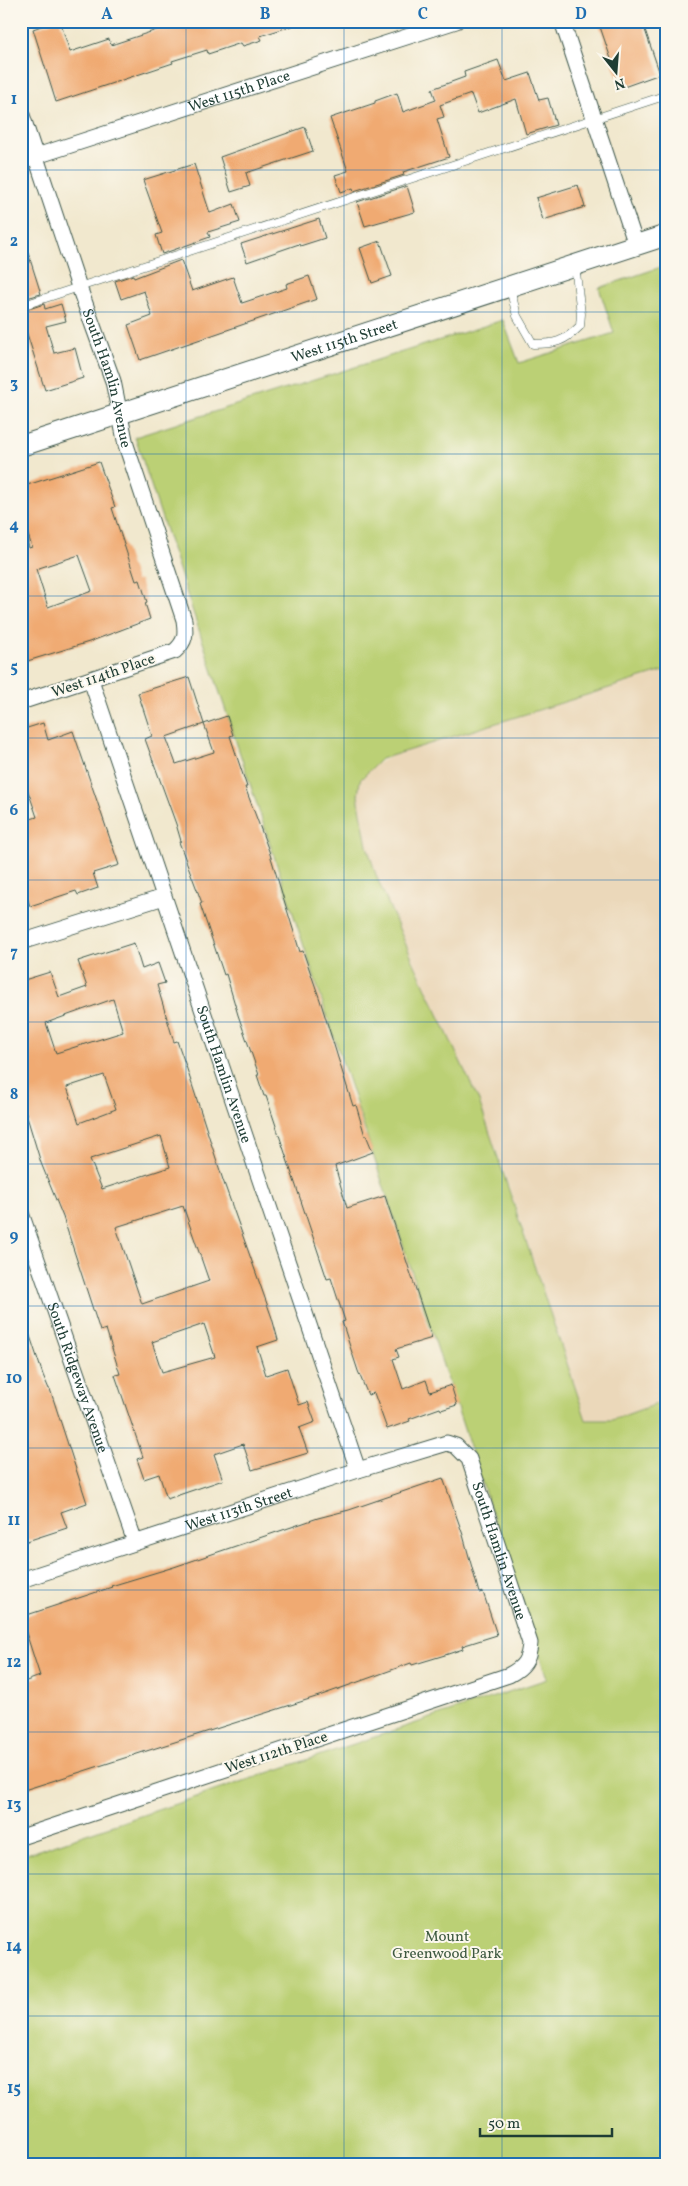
<svg xmlns="http://www.w3.org/2000/svg" width="688" height="2186" font-family="Vollkorn,serif">
	<style>
		.built { fill: #ebd8ba }
		.green { fill: #bbd074; stroke: #6d8654 }
		.building { fill: #f0aa72; fill-rule: evenodd }
		.lines { fill: none; stroke-linecap: round; stroke-linejoin: round }
		.lane-casing { stroke: #3e574b; stroke-width: 9 }
		.street-casing { stroke: #3e574b; stroke-width: 17 }
		.secondary-casing { stroke: #3e574b; stroke-width: 22 }
		.lane { stroke: #fff; stroke-width: 8 }
		.street { stroke: #fff; stroke-width: 15 }
		.secondary { stroke: #fff; stroke-width: 20 }
		.grid { fill: none; stroke: #1f6fb2; stroke-width: 1; stroke-opacity: 0.55 }
		.labels { text-anchor: middle; stroke-width: 4; stroke-linejoin: round; paint-order: stroke }
		.street-label { font-size: 15px; fill: #1f3d34; stroke: #fbf7ec }
		.park-label { font-size: 15px; fill: #3e5a41; stroke: #fbf7ec }
		.neatline { fill: none; stroke: #1f6fb2; stroke-width: 2 }
		.grid-label { font-size: 16px; text-anchor: middle; font-weight: bold; fill: #1f6fb2 }
	</style>
	<rect width="100%" height="100%" fill="#fbf7ec"/>
	<filter id="ink" filterUnits="userSpaceOnUse"><feTurbulence type="fractalNoise" baseFrequency=".02" numOctaves="2"/><feDisplacementMap in="SourceGraphic" scale="10" xChannelSelector="R" yChannelSelector="G"/><feConvolveMatrix kernelMatrix="1 2 1 2 8 2 1 2 1" color-interpolation-filters="sRGB"/></filter>
	<filter id="wash" filterUnits="userSpaceOnUse"><feTurbulence type="fractalNoise" baseFrequency=".0096" numOctaves="4" result="noise"/><feDisplacementMap in="SourceGraphic" scale="20" xChannelSelector="R" yChannelSelector="G"/><feGaussianBlur stdDeviation="1.12" result="paint"/><feColorMatrix in="noise" values="0 0 0 0 0 0 0 0 0 0 0 0 0 0 0 0 0 1.4 0 .05"/><feComposite in="paint" operator="in"/></filter>
	<g filter="url(#wash)">
		<rect width="100%" height="100%" fill="#f1e8ce"/>
		<!-- built -->
		<path class="built" d="M 667,670 L 667,1400 L 612,1420 L 586,1420 L 499,1156 L 377,878 L 367,846 L 358,796 L 359,774 L 397,753 Z"/>
		<!-- green -->
		<path class="green" d="M 667,265 L 667,670 L 381,759 L 360,780 L 358,796 L 367,846 L 377,878 L 413,961 L 479,1101 L 586,1420 L 612,1420 L 667,1400 L 667,2012 L 662,2024 L 667,2039 L 667,2165 L 21,2165 L 21,1856 L 547,1679 L 135,437 L 503,320 L 519,363 L 614,333 L 599,288 Z"/>
		<g id="blocks">
			<!-- building -->
			<path class="building" d="M 55,21 L 60,21 L 70,52 L 109,39 L 111,45 L 184,21 L 297,21 L 298,24 L 260,36 L 262,40 L 243,46 L 241,43 L 208,54 L 207,50 L 172,61 L 173,63 L 56,102 L 33,29 Z
				M 598,21 L 642,21 L 660,74 L 621,88 Z
				M 498,60 L 506,81 L 530,73 L 539,100 L 548,98 L 556,125 L 526,134 L 516,99 L 478,113 L 471,94 L 440,105 L 444,117 L 437,119 L 449,157 L 403,172 L 404,175 L 354,191 L 353,188 L 341,192 L 335,175 L 348,171 L 330,118 L 375,103 L 375,101 L 397,93 L 403,112 L 436,100 L 432,89 L 465,77 L 464,72 Z
				M 305,127 L 313,151 L 246,173 L 250,186 L 231,192 L 220,157 Z
				M 194,164 L 210,213 L 234,204 L 240,222 L 208,232 L 210,237 L 162,254 L 156,235 L 162,233 L 143,180 Z
				M 578,185 L 585,207 L 543,220 L 536,198 Z
				M 407,186 L 415,212 L 365,226 L 357,202 Z
				M 319,219 L 325,238 L 300,246 L 299,244 L 247,262 L 241,244 Z
				M 21,240 L 24,240 L 41,294 L 23,299 Z
				M 380,241 L 392,276 L 372,283 L 360,248 Z
				M 181,260 L 192,291 L 233,277 L 242,303 L 287,288 L 286,284 L 309,276 L 317,299 L 140,360 L 128,325 L 152,316 L 144,291 L 121,299 L 115,281 L 133,275 L 134,278 Z
				M 44,304 L 45,309 L 61,304 L 66,321 L 46,326 L 54,353 L 75,348 L 83,378 L 45,390 L 21,315 L 26,310 Z
				M 99,462 L 115,507 L 112,508 L 136,581 L 140,580 L 147,602 L 145,603 L 150,619 L 89,642 L 21,663 L 21,533 L 25,532 L 29,548 L 32,547 L 21,513 L 21,487 ZM 79,555 L 92,591 L 48,607 L 36,569 Z
				M 189,677 L 204,724 L 166,737 L 176,764 L 214,752 L 204,724 L 227,716 L 233,735 L 230,736 L 247,787 L 245,787 L 269,851 L 300,952 L 303,951 L 320,1000 L 353,1106 L 356,1105 L 365,1136 L 366,1135 L 373,1152 L 335,1166 L 347,1208 L 385,1196 L 432,1338 L 396,1349 L 399,1357 L 393,1359 L 403,1389 L 426,1380 L 430,1392 L 451,1385 L 457,1405 L 441,1410 L 440,1408 L 409,1419 L 410,1421 L 387,1429 L 374,1393 L 368,1395 L 358,1371 L 342,1322 L 345,1321 L 331,1278 L 327,1279 L 266,1096 L 264,1096 L 257,1075 L 259,1075 L 238,1015 L 226,974 L 224,975 L 200,904 L 202,903 L 179,842 L 181,841 L 176,824 L 145,739 L 152,736 L 138,693 Z
				M 43,723 L 48,740 L 73,731 L 119,865 L 93,873 L 98,888 L 78,895 L 76,891 L 30,906 L 21,880 L 21,859 L 29,856 L 21,833 L 21,822 L 37,817 L 25,782 L 21,783 L 21,730 Z
				M 134,943 L 142,969 L 158,963 L 165,983 L 157,985 L 174,1042 L 177,1041 L 186,1066 L 223,1180 L 272,1318 L 278,1340 L 257,1347 L 266,1375 L 287,1368 L 299,1405 L 308,1402 L 315,1422 L 299,1428 L 308,1453 L 252,1470 L 243,1444 L 214,1454 L 223,1480 L 167,1499 L 159,1474 L 144,1479 L 137,1459 L 143,1457 L 115,1375 L 120,1374 L 106,1329 L 100,1331 L 63,1217 L 41,1163 L 21,1097 L 21,981 L 50,972 L 59,997 L 87,987 L 78,961 ZM 113,999 L 123,1032 L 56,1053 L 46,1023 ZM 104,1075 L 116,1109 L 79,1123 L 67,1087 ZM 161,1136 L 170,1167 L 102,1189 L 90,1159 ZM 183,1206 L 209,1281 L 142,1304 L 116,1227 ZM 204,1324 L 215,1357 L 162,1372 L 152,1342 Z
				M 21,1318 L 24,1318 L 43,1375 L 49,1389 L 50,1389 L 87,1503 L 61,1512 L 67,1528 L 21,1543 Z
				M 443,1478 L 463,1535 L 479,1593 L 483,1592 L 497,1635 L 462,1646 L 463,1649 L 445,1655 L 412,1665 L 411,1663 L 319,1696 L 21,1791 L 21,1683 L 40,1676 L 21,1617 L 112,1587 L 111,1586 L 174,1567 L 318,1518 L 349,1510 Z"/>
		</g>
	</g>
	<g filter="url(#ink)">
		<use href="#blocks" fill-opacity="0" stroke="#3e574b" stroke-width="1"/>
		<g class="lines">
			<defs>
				<path id="lane" d="M 510,288 L 517,316 L 533,344 C 555,344 564,342 580,326 L 581,314 L 575,265
					M 21,306 L 667,95"/>
				<g id="street">
					<path d="M 562,21 L 636,245"/>
					<path id="s1" d="M 21,112 L 79,287 L 113,381 L 126,445 L 184,620 C 186,634 186,641 175,651 L 21,702"/>
					<path id="s2" d="M 21,161 L 456,21"/>
					<path id="s3" d="M 91,680 L 358,1470"/>
					<path d="M 21,942 L 164,897"/>
					<path id="s4" d="M 21,1213 L 135,1542"/>
					<path id="s5" d="M 21,1580 L 358,1470 L 447,1443 L 456,1446 L 469,1459 L 530,1643 C 529,1660 524,1667 509,1675 L 21,1837"/>
				</g>
				<g id="secondary">
					<path id="s6" d="M 21,446 L 667,235"/>
				</g>
			</defs>
			<!-- lane casing -->
			<use href="#lane" class="lane-casing"/>
			<!-- street casing -->
			<use href="#street" class="street-casing"/>
			<!-- secondary casing -->
			<use href="#secondary" class="secondary-casing"/>
			<!-- lane -->
			<use href="#lane" class="lane"/>
			<!-- street -->
			<use href="#street" class="street"/>
			<!-- secondary -->
			<use href="#secondary" class="secondary"/>
		</g>
	</g>
	<!-- grid -->
	<path class="grid" d="M 186,21 L 186,2165M 344,21 L 344,2165M 502,21 L 502,2165M 21,170 L 667,170M 21,312 L 667,312M 21,454 L 667,454M 21,596 L 667,596M 21,738 L 667,738M 21,880 L 667,880M 21,1022 L 667,1022M 21,1164 L 667,1164M 21,1306 L 667,1306M 21,1448 L 667,1448M 21,1590 L 667,1590M 21,1732 L 667,1732M 21,1874 L 667,1874M 21,2016 L 667,2016"/>
	<g class="labels">
		<!-- street labels -->
		<g class="street-label">
			<text dy="5" stroke="none"><textPath href="#s2" startOffset="229">West 115th Place</textPath></text>
			<text dy="5" stroke="none"><textPath href="#s6" startOffset="340">West 115th Street</textPath></text>
			<text dy="5" stroke="none"><textPath href="#s1" startOffset="280">South Hamlin Avenue</textPath></text>
			<text transform="translate(103 675) rotate(-19)" y="5">West 114th Place</text>
			<text dy="5" stroke="none"><textPath href="#s3" startOffset="416">South Hamlin Avenue</textPath></text>
			<text dy="5" stroke="none"><textPath href="#s4" startOffset="174">South Ridgeway Avenue</textPath></text>
			<text dy="5" stroke="none"><textPath href="#s5" startOffset="229">West 113th Street</textPath></text>
			<text dy="5" stroke="none"><textPath href="#s5" startOffset="572">South Hamlin Avenue</textPath></text>
			<text transform="translate(276 1752) rotate(-18)" y="5">West 112th Place</text>
		</g>
		<!-- park labels -->
		<g class="park-label">
			<text x="447" y="1941">Mount<tspan x="447" dy="17">Greenwood Park</tspan></text>
		</g>
	</g>
	<!-- margin -->
	<rect width="688" height="2186" fill="none" stroke="#fbf7ec" stroke-width="55"/>
	<!-- north arrow -->
	<g transform="translate(616 72) rotate(163)" stroke="#fbf7ec" stroke-width="4" paint-order="stroke">
	<path d="M0-4L9 19L0 12L-9 19Z" fill="#1f3d34"/>
	<text y="-8" font-size="14" font-weight="bold" text-anchor="middle" fill="#1f3d34">N</text>
	</g>
	<!-- scale -->
	<path d="M480 2128v8h132v-8" fill="none" stroke="#1f3d34" stroke-width="2.5"/>
	<text x="488" y="2128" font-size="15" fill="#1f3d34" stroke="#fbf7ec" stroke-width="4" paint-order="stroke">50 m</text>
	<rect x="28" y="28" width="632" height="2130" class="neatline"/>
	<g class="grid-label">
		<text x="107" y="19">A</text>
		<text x="265" y="19">B</text>
		<text x="423" y="19">C</text>
		<text x="581" y="19">D</text>
		<text x="14" y="104">1</text>
		<text x="14" y="246">2</text>
		<text x="14" y="388">3</text>
		<text x="14" y="530">4</text>
		<text x="14" y="672">5</text>
		<text x="14" y="815">6</text>
		<text x="14" y="957">7</text>
		<text x="14" y="1099">8</text>
		<text x="14" y="1241">9</text>
		<text x="14" y="1383">10</text>
		<text x="14" y="1525">11</text>
		<text x="14" y="1667">12</text>
		<text x="14" y="1809">13</text>
		<text x="14" y="1951">14</text>
		<text x="14" y="2093">15</text>
	</g>
</svg>
